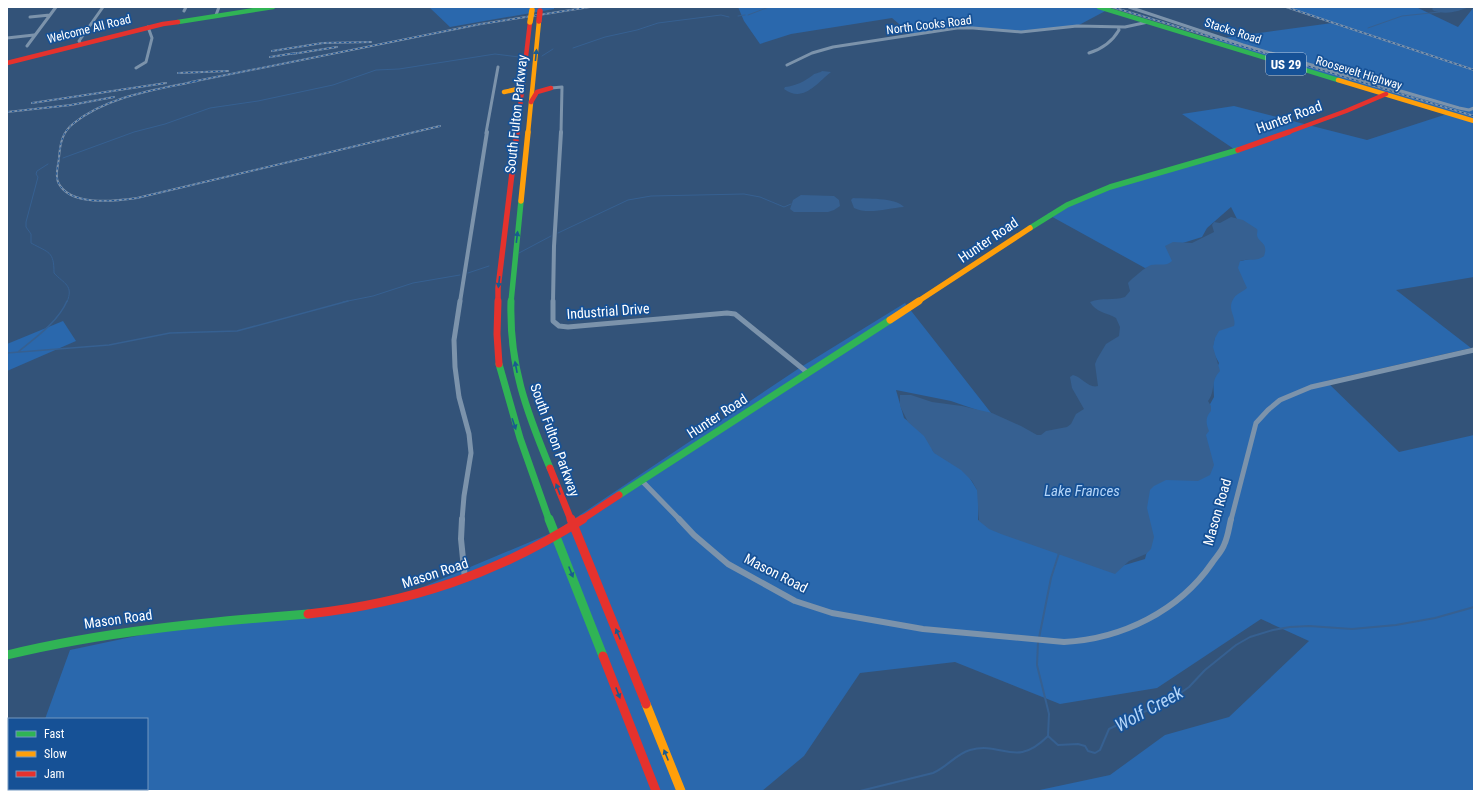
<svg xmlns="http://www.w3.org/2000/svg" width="1481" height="798" font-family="'Roboto Condensed',sans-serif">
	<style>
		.green { fill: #2a68ad }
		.water { fill: #366091 }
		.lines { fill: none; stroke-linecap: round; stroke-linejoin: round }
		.stream-far2 { stroke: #366091; stroke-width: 1 }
		.stream-far1 { stroke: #366091; stroke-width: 1.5 }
		.stream { stroke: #366091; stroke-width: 2 }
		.street-far3 { stroke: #7c93ab; stroke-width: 3 }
		.street-far2 { stroke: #7c93ab; stroke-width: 4 }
		.street-far1 { stroke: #7c93ab; stroke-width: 5 }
		.street { stroke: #7c93ab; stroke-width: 6 }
		.fast-far3 { stroke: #30b455; stroke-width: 4.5 }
		.fast-far2 { stroke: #30b455; stroke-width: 5.5 }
		.fast-far1 { stroke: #30b455; stroke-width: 7 }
		.fast { stroke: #30b455; stroke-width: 9 }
		.slow-far3 { stroke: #ff9f0a; stroke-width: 4.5 }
		.slow-far2 { stroke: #ff9f0a; stroke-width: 5.5 }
		.slow-far1 { stroke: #ff9f0a; stroke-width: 7 }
		.slow { stroke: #ff9f0a; stroke-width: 9 }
		.jam-far3 { stroke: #e5322d; stroke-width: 4.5 }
		.jam-far2 { stroke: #e5322d; stroke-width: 5.5 }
		.jam-far1 { stroke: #e5322d; stroke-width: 7 }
		.jam { stroke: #e5322d; stroke-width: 9 }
		.rail-casing { stroke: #7d92aa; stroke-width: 2 }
		.rail { stroke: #165196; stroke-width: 1; stroke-dasharray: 2.5; stroke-linecap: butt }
		.slow-bridge { stroke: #ff9f0a; stroke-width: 5.5 }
		.jam-bridge { stroke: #e5322d; stroke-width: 5.5 }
		.oneway { fill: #195b90 }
		.labels { text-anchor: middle; stroke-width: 3.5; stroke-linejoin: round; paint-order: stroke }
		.far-street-label { font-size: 12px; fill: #fff; stroke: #165196 }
		.shield { fill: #165196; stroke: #b9cbe0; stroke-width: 1 }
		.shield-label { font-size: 13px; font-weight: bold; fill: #fff }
		.street-label { font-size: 14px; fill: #fff; stroke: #165196 }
		.water-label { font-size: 15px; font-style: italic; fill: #b4d5f8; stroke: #165196 }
		.near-water-label { font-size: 18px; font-style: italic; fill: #b4d5f8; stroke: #165196 }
	</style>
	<rect width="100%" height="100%" fill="#335379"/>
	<!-- green -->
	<path class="green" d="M 429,7 L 554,7 L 554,9 L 450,27 Z
		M 738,7 L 1102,7 L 1109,9 L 1079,25 L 1032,32 L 966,27 L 912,35 L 892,18 L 791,34 L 760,44 L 744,21 Z
		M 1288,7 L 1416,7 L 1458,27 L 1474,7 L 1474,277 L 1396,290 L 1471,348 L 1326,381 L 1399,452 L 1474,435 L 1474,791 L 1035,791 L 1110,775 L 1165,735 L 1229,717 L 1309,641 L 1261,619 L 1157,688 L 1060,704 L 955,662 L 860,673 L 804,756 L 762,791 L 19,791 L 19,789 L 147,789 L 147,719 L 45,719 L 70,650 L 193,624 L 387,602 L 556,531 L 801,367 L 905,303 L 995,418 L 980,411 L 951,401 L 896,390 L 904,418 L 928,437 L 933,451 L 961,464 L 979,493 L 978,520 L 1108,570 L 1145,559 L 1151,535 L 1142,500 L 1152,480 L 1201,440 L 1204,415 L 1214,397 L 1213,377 L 1219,363 L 1212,350 L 1231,263 L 1264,256 L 1243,231 L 1231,207 L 1207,228 L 1202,237 L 1173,246 L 1172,265 L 1145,268 L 1047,214 L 1111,186 L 1234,149 L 1182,114 L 1234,106 L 1367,140 L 1447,114 L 1209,40 L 1332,23 Z
		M 63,321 L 76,341 L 7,371 L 7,344 Z"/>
	<!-- water -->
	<path class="water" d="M 1434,7 L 1470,7 C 1458,11 1448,15 1434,11 L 1432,9 Z
		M 822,71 L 831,72 C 816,84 803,103 784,89 L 785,87 C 796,86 805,81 813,75 C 815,73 820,73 822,71 Z
		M 801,195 L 834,196 L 839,200 L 840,206 L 834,210 L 828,212 L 794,212 L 790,209 L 793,200 Z
		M 853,198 C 866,199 895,197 904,207 C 888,208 869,215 854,208 L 851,200 Z
		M 1231,217 L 1243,220 L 1257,229 C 1258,231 1257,233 1257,235 C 1258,243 1269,242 1264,256 C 1257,262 1248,258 1240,261 L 1238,268 L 1247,288 C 1243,292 1237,293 1234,298 C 1226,309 1237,317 1234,326 L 1219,331 L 1215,338 L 1213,347 L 1220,371 C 1210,381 1216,391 1208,401 L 1211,406 L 1211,411 C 1205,417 1206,424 1209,431 L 1206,435 L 1214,465 L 1210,475 L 1198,481 L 1166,480 L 1154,486 L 1150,490 L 1147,508 L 1154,537 L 1151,549 L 1146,554 L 1129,561 L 1115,574 L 1001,534 L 989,529 L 979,521 L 977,490 L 972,481 L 961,470 L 934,453 L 924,436 L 908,422 L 900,406 L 900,395 L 911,395 L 932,402 L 962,406 L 992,413 L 1021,426 L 1037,435 L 1041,435 L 1046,431 L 1067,427 L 1071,424 L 1076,414 L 1084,409 L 1072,388 L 1070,377 L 1073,375 C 1082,377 1089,389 1098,386 L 1095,364 L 1097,359 L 1106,344 L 1119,336 L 1120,327 L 1116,318 C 1108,313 1095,312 1090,302 C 1102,297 1113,301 1125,297 L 1130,291 L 1128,283 C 1133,278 1145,267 1151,265 C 1158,263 1166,267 1172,261 L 1165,246 L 1173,242 L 1192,243 L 1214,232 L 1212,225 L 1214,222 L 1220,223 Z"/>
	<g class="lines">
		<!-- stream-far2 -->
		<path class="stream-far2" d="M 748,15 L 769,7
			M 738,16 L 745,15
			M 1368,28 L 1402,16 L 1440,12
			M 573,48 L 605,37 L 637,30 L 658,23 L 721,15 L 729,17
			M 542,56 L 553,49
			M 63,158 L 134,132 L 165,124 L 210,108 L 258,101 L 333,85 L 376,70 L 399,69 L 495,54 L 519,57
			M 48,164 L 37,171 L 36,174 L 38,177 L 26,222 L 26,227 L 31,234 L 31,243 C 49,253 54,251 54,273 C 64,284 74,285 67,302
			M 558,233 L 628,200 L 651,196 L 744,194 L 760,197 L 784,207 L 791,204
			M 519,253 L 551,236
			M 468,273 L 489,266
			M 343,302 L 373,296 L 413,283 L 460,275"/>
		<!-- stream-far1 -->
		<path class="stream-far1" d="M 18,352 C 35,338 58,322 67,301
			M 7,353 L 109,345 L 170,333 L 237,331 L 348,301"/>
		<!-- stream -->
		<path class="stream" d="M 1039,638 L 1051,578 L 1059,553
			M 1038,642 L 1037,665 L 1049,714 L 1048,736
			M 1048,736 L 1058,745 L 1078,744 L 1085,746 L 1088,751 L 1095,753 L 1100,750 L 1109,729 L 1175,697 L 1189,687 L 1205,670 L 1236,645 L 1250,637 L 1273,630 L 1290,627 L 1309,626 L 1352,629 L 1396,625 L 1435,618 L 1474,607
			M 860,791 L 933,773 C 947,767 956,754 970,750 C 1003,741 1015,769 1048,736"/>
		<!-- street-far3 -->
		<path class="street-far3" d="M 1129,7 L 1243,45 L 1459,108 L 1469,110 L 1474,108
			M 184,11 L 186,7
			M 216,15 L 219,7
			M 30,17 L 50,15
			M 7,38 L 34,35
			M 81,44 L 79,41 L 103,7
			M 27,46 L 56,7
			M 1089,53 C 1102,49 1112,42 1119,30 L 1118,27
			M 787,65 L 812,53 L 833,47 L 957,28 L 973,28 L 1021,32 L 1077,26 L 1125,27 L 1148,22
			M 136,68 L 146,62 L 152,38 L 148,27
			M 551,88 L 562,87 L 561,133
			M 486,133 L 498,67"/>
		<!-- street-far2 -->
		<path class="street-far2" d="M 460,302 L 487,132
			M 553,302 L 554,246 L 561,132"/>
		<!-- street-far1 -->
		<path class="street-far1" d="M 460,301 L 454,340 L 455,367 L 459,397 L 469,434 L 471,453 L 464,496 L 462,520
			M 553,301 L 553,321 L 559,326 L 568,327 L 727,313 L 735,314 L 808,373
			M 642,481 L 680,520
			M 1231,520 L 1256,423 L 1268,410 L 1280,400 L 1311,387 L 1474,350"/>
		<!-- street -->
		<path class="street" d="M 462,519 L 461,539 L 465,579
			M 679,519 L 694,535 L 728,564 L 795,601 L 832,613 L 923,629 L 1064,642 C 1122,639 1179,611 1212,563 C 1216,557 1222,551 1224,545 C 1228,537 1229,527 1231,519"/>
		<!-- fast-far3 -->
		<path class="fast-far3" d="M 1099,7 L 1338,80
			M 178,22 L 273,7"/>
		<!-- fast-far2 -->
		<path class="fast-far2" d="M 1030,228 L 1067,205 L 1110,187 L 1238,150
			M 511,302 L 521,201"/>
		<!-- fast-far1 -->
		<path class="fast-far1" d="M 511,301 C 509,365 526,410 550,468
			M 499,364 L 520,438 L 549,520
			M 619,495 L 890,320"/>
		<!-- fast -->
		<path class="fast" d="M 549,519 L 603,656
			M 7,655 C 106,631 207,622 308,614"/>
		<!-- slow-far3 -->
		<path class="slow-far3" d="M 1338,80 L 1474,121
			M 504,92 L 518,89 L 523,84
			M 528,133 L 539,21"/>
		<!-- slow-far2 -->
		<path class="slow-far2" d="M 521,201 L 528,132
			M 917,302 L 1030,228"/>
		<!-- slow-far1 -->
		<path class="slow-far1" d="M 890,320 L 919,301"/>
		<!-- slow -->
		<path class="slow" d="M 646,704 L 681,791"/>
		<!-- jam-far3 -->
		<path class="jam-far3" d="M 7,63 L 163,24 L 178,22
			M 531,102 L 537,92 L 551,88
			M 517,133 L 530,22
			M 1286,133 L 1346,111 L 1386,94"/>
		<!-- jam-far2 -->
		<path class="jam-far2" d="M 1238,150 L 1289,132
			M 498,302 L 498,288 L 517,132"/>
		<!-- jam-far1 -->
		<path class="jam-far1" d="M 498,301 L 497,334 L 499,364
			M 550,468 L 571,520
			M 581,520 L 619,495"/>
		<!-- jam -->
		<path class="jam" d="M 571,519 L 646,704
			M 308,614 C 409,603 497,574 583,519
			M 603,656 L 656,791"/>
		<defs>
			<path id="rail" d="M 1112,7 L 1474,116
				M 1286,7 L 1474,70
				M 272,51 L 323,43 L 371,42
				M 292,54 L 337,47
				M 270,57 L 296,53
				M 178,73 L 228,71
				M 197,81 C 155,90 108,96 74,123 C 62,132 60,144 59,158 C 58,166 55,175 58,182 C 69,207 116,201 137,198 L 440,126
				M 191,82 L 481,24 L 590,7
				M 32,103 L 166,83
				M 7,112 L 71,105 L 114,97"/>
		</defs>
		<!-- rail casing -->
		<use href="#rail" class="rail-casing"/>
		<!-- rail -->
		<use href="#rail" class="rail"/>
		<!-- slow-bridge -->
		<path class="slow-bridge" d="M 530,22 L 532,10"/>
		<!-- jam-bridge -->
		<path class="jam-bridge" d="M 539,21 L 540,11"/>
	</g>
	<!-- one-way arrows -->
	<defs><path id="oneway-solid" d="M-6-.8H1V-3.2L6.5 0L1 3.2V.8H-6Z"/></defs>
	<g class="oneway">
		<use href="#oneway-solid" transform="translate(536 55) rotate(-84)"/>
		<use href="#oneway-solid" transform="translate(517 237) rotate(-83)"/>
		<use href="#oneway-solid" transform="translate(499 282) rotate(97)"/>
		<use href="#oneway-solid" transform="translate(516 367) rotate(-101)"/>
		<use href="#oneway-solid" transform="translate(514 424) rotate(71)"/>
		<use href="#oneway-solid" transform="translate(558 489) rotate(-111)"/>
		<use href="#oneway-solid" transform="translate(571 572) rotate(68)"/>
		<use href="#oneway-solid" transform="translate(618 634) rotate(-113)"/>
		<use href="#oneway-solid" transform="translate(618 693) rotate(69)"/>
		<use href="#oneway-solid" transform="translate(666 755) rotate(-112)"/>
	</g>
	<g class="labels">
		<!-- far-street labels -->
		<g class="far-street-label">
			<text transform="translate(929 25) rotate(-7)" y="4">North Cooks Road</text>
			<text transform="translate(89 29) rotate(-14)" y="4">Welcome All Road</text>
			<text transform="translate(1233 31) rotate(18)" y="4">Stacks Road</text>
			<text transform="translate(1359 73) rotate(17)" y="4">Roosevelt Highway</text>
		</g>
		<!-- shield labels -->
		<rect class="shield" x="1266" y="53" width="40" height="22" rx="3"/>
		<g class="shield-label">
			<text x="1286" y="69">US 29</text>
		</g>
		<!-- street labels -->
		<g class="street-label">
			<text transform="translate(516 114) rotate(-84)" y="5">South Fulton Parkway</text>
			<text transform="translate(1289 117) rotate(-20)" y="5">Hunter Road</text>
			<text transform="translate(988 240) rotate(-34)" y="5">Hunter Road</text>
			<text transform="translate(608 311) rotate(-4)" y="5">Industrial Drive</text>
			<text transform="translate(717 416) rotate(-33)" y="5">Hunter Road</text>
			<text transform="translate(555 440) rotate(70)" y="5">South Fulton Parkway</text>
			<text transform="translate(1217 512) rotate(-74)" y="5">Mason Road</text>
			<text transform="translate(435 573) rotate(-18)" y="5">Mason Road</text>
			<text transform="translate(776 573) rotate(27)" y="5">Mason Road</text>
			<text transform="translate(118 619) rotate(-8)" y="5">Mason Road</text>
		</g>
		<!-- water labels -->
		<g class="water-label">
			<text x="1082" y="496">Lake Frances</text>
		</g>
		<!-- near-water labels -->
		<g class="near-water-label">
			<text transform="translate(1149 709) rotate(-29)" y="6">Wolf Creek</text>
		</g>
	</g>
	<!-- border -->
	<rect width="1481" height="798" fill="none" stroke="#ffffff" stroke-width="16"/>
	<!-- legend -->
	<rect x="8" y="718" width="140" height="72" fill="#165196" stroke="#7397c0"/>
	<rect x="16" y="731" width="20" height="6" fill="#30b455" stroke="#7397c0"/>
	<text x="44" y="738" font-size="12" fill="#ffffff">Fast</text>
	<rect x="16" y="751" width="20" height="6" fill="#ff9f0a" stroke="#7397c0"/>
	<text x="44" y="758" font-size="12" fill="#ffffff">Slow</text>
	<rect x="16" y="771" width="20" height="6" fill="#e5322d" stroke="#7397c0"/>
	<text x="44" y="778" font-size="12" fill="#ffffff">Jam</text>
</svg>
